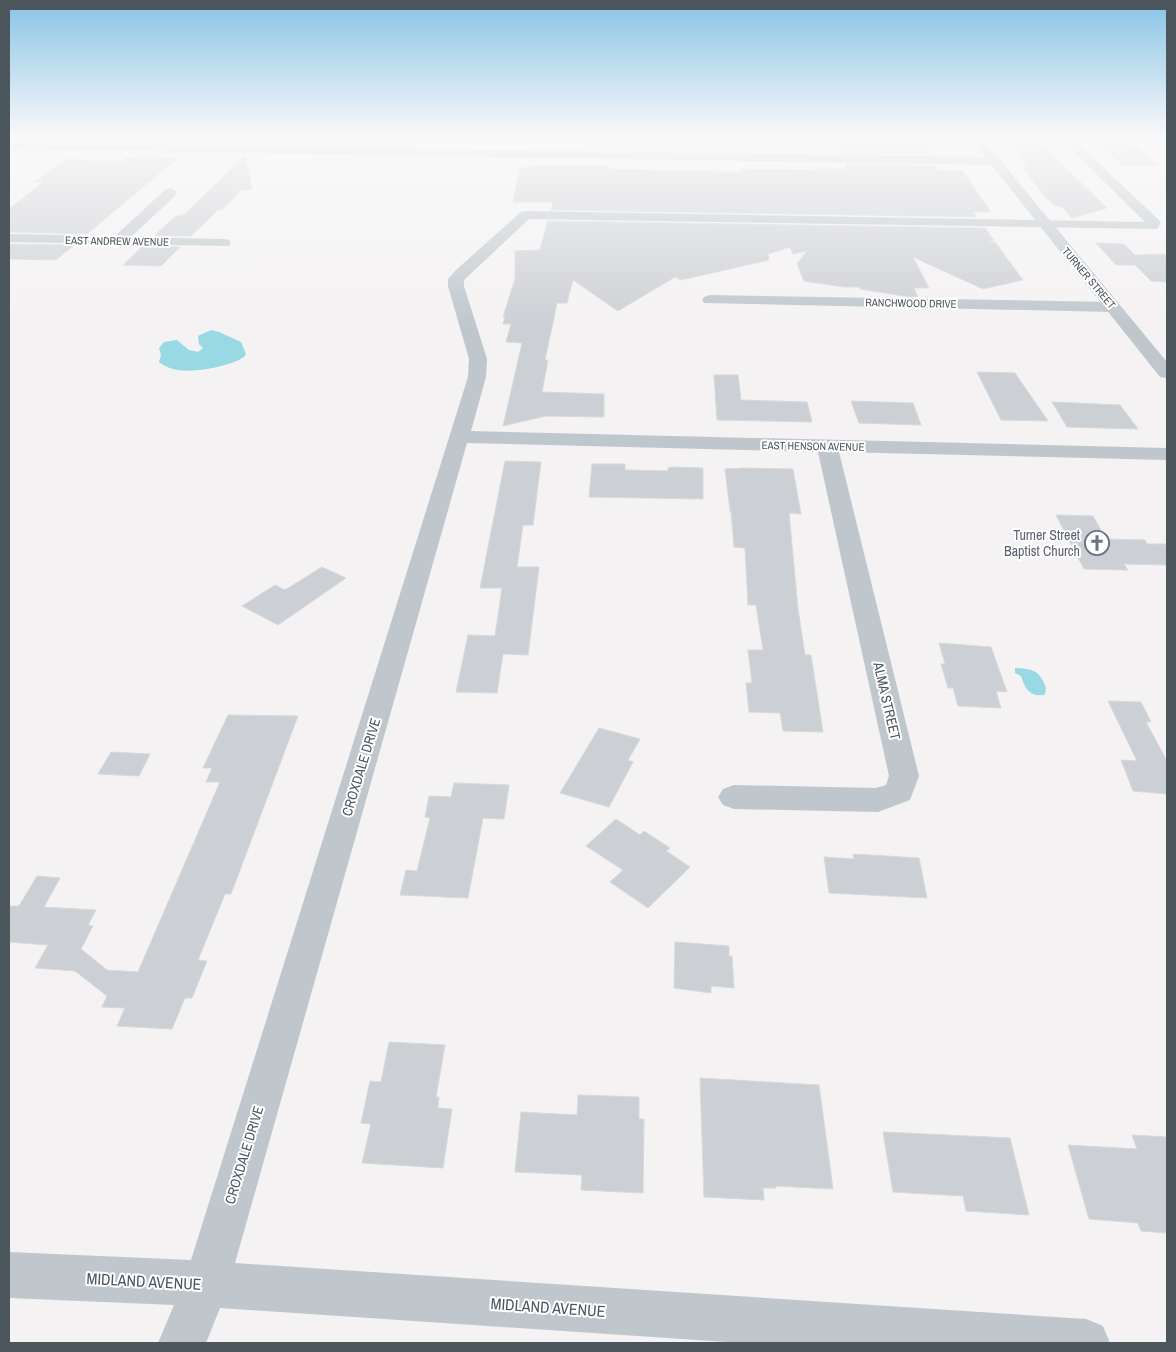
<svg xmlns="http://www.w3.org/2000/svg" width="1176" height="1352" font-family="'Archivo Narrow',sans-serif">
	<style>
		.water { fill: #98d9e4 }
		.building { fill: #cccfd4; stroke: #d7d9dc }
		.lines { fill: none; stroke-linecap: round; stroke-linejoin: round }
		.minor { fill: #bfc7cd; fill-rule: evenodd }
		.tertiary { fill: #bfc7cd; fill-rule: evenodd }
		.labels { text-anchor: middle; stroke-width: 4; stroke-linejoin: round; paint-order: stroke }
		.far-street-label { font-size: 11px; fill: #4b565d; stroke: #fff }
		.worship-label { font-size: 14px; fill: #5b616d; stroke: #fff; text-anchor: end }
		.street-label { font-size: 14px; fill: #4b565d; stroke: #fff }
		.near-street-label { font-size: 16px; fill: #4b565d; stroke: #fff }
	</style>
	<rect width="100%" height="100%" fill="#f4f2f2"/>
	<!-- water -->
	<path class="water" d="M 211,330 L 219,332 L 241,342 L 246,354 L 244,357 C 229,367 187,375 170,368 C 166,367 162,364 159,362 L 161,355 L 159,348 L 164,342 L 177,340 L 189,350 L 198,352 L 203,348 L 199,344 L 198,336 Z
		M 1015,668 C 1029,669 1038,669 1044,683 C 1046,688 1047,690 1044,695 C 1029,697 1025,688 1021,676 L 1015,673 Z"/>
	<!-- building -->
	<path class="building" d="M 839,137 L 916,138 L 924,140 L 931,154 L 843,153 Z
		M 1006,137 L 1034,137 L 1107,208 L 1072,218 L 1062,207 L 1054,205 L 1044,196 L 1022,166 L 1028,166 L 1022,159 L 1025,159 Z
		M 1094,137 L 1124,137 L 1158,165 L 1122,165 L 1096,141 L 1099,141 Z
		M 245,155 L 252,189 L 241,190 L 222,210 L 218,210 L 191,236 L 154,236 L 172,219 L 179,215 L 184,215 Z
		M 143,157 L 178,158 L 87,234 L 9,232 L 9,209 L 43,182 L 35,182 L 65,159 L 122,161 L 125,158 Z
		M 846,164 L 936,166 L 938,170 L 963,171 L 991,212 L 973,212 L 977,217 L 551,210 L 553,202 L 513,202 L 520,168 L 543,166 L 602,166 L 609,167 L 609,169 L 740,172 L 739,169 L 816,170 L 816,168 L 847,169 Z
		M 548,221 L 985,228 L 994,240 L 988,242 L 995,242 L 1023,280 L 983,289 L 913,257 L 929,288 L 914,288 L 918,297 L 904,296 L 860,289 L 859,287 L 844,287 L 804,281 L 797,264 L 807,251 L 793,254 L 790,247 L 768,254 L 769,260 L 681,280 L 675,277 L 618,311 L 573,280 L 567,303 L 557,303 L 545,360 L 548,360 L 542,392 L 604,394 L 604,417 L 546,416 L 503,426 L 522,343 L 506,342 L 511,324 L 503,324 L 505,317 L 503,317 L 515,279 L 515,251 L 540,250 Z
		M 1096,243 L 1124,244 L 1135,255 L 1167,254 L 1167,282 L 1151,281 L 1135,265 L 1116,265 Z
		M 9,244 L 74,245 L 56,260 L 9,259 Z
		M 143,246 L 180,247 L 161,266 L 123,265 Z
		M 977,372 L 1015,373 L 1048,421 L 1001,420 Z
		M 714,375 L 738,375 L 741,400 L 807,402 L 812,422 L 717,420 Z
		M 851,401 L 913,403 L 921,425 L 859,423 Z
		M 1052,402 L 1120,405 L 1138,429 L 1067,427 Z
		M 505,461 L 541,462 L 533,525 L 523,525 L 517,567 L 539,567 L 528,655 L 503,654 L 497,693 L 456,692 L 468,635 L 495,636 L 502,588 L 480,588 Z
		M 592,464 L 625,464 L 625,470 L 668,471 L 668,468 L 672,467 L 703,468 L 703,499 L 589,497 Z
		M 743,468 L 793,469 L 801,514 L 789,513 L 798,609 L 805,655 L 811,655 L 823,732 L 783,731 L 780,713 L 749,712 L 746,683 L 752,683 L 748,650 L 763,650 L 756,605 L 748,605 L 745,548 L 734,547 L 731,511 L 730,511 L 725,469 Z
		M 1056,515 L 1093,516 L 1106,539 L 1145,540 L 1147,544 L 1167,544 L 1167,565 L 1124,564 L 1128,570 L 1084,569 Z
		M 322,567 L 346,578 L 278,625 L 242,606 L 275,585 L 285,590 Z
		M 939,643 L 991,647 L 1007,692 L 996,691 L 1001,708 L 958,706 L 953,688 L 948,688 L 941,664 L 945,664 Z
		M 1108,701 L 1141,702 L 1151,722 L 1146,722 L 1167,761 L 1167,794 L 1133,791 L 1121,760 L 1137,761 Z
		M 228,715 L 298,716 L 231,894 L 225,894 L 198,960 L 207,961 L 192,998 L 185,998 L 172,1029 L 117,1026 L 125,1008 L 102,1007 L 107,996 L 75,971 L 35,968 L 48,945 L 9,942 L 9,906 L 19,906 L 37,876 L 60,878 L 44,907 L 96,910 L 88,925 L 93,926 L 81,949 L 107,970 L 138,972 L 220,782 L 206,782 L 212,768 L 203,768 Z
		M 599,728 L 640,739 L 628,760 L 633,762 L 609,807 L 560,793 Z
		M 111,752 L 150,754 L 139,776 L 98,774 Z
		M 454,783 L 509,785 L 504,819 L 483,818 L 468,898 L 400,895 L 406,870 L 417,871 L 430,818 L 425,817 L 429,796 L 451,797 Z
		M 616,819 L 640,835 L 644,831 L 670,848 L 666,851 L 690,867 L 648,908 L 610,882 L 623,870 L 586,846 Z
		M 853,854 L 919,858 L 927,898 L 829,893 L 824,857 L 854,859 Z
		M 675,942 L 729,946 L 729,956 L 732,956 L 734,988 L 711,986 L 711,993 L 674,988 Z
		M 389,1042 L 445,1045 L 436,1097 L 439,1097 L 438,1108 L 452,1109 L 443,1168 L 362,1163 L 371,1124 L 361,1123 L 370,1081 L 381,1082 Z
		M 700,1078 L 819,1085 L 833,1189 L 775,1186 L 776,1188 L 763,1188 L 764,1200 L 704,1197 Z
		M 578,1095 L 639,1097 L 639,1119 L 644,1119 L 643,1193 L 581,1190 L 582,1175 L 515,1172 L 521,1112 L 577,1115 Z
		M 883,1132 L 1010,1138 L 1029,1215 L 966,1211 L 963,1196 L 893,1192 Z
		M 1132,1135 L 1167,1137 L 1167,1233 L 1141,1231 L 1138,1223 L 1089,1219 L 1068,1145 L 1137,1149 Z"/>
	<g class="lines">
		<!-- minor -->
		<path class="minor" d="M 1059,137 L 1071,137 L 1159,220 L 1161,223 L 1157,229 L 529,219 L 464,280 L 464,286 L 487,359 L 486,377 L 471,431 L 1167,448 L 1167,460 L 839,452 L 919,776 L 910,800 L 878,812 L 734,809 L 723,805 L 718,797 L 723,789 L 734,785 L 876,788 L 886,785 L 889,776 L 818,452 L 467,443 L 235,1263 L 1086,1319 L 1103,1326 L 1110,1343 L 741,1343 L 220,1308 L 206,1343 L 158,1343 L 174,1305 L 9,1298 L 9,1252 L 191,1260 L 468,377 L 469,359 L 448,286 L 448,279 L 456,270 L 521,212 L 526,211 L 1145,222 Z
			M 9,143 L 993,157 L 999,161 L 993,165 L 9,149 Z
			M 171,188 L 177,192 L 176,195 L 131,237 L 224,239 L 229,240 L 231,243 L 229,246 L 9,242 L 9,234 L 115,236 L 166,189 Z
			M 710,295 L 1113,302 L 1119,304 L 1121,307 L 1119,310 L 1113,312 L 704,303 L 702,300 L 704,297 Z"/>
		<!-- tertiary -->
		<path class="tertiary" d="M 969,137 L 981,137 L 1167,362 L 1167,378 L 1160,377 Z"/>
	</g>
	<!-- sky -->
	<linearGradient id="sky" x2="0" y2="1"><stop stop-color="#88c3e6"/><stop offset="0.42" stop-color="#faf9f9"/><stop offset="1" stop-color="#faf9f9" stop-opacity="0"/></linearGradient>
	<rect width="1176" height="326" fill="url(#sky)"/>
	<!-- icons -->
	<defs>
		<symbol id="church-ring" viewBox="-11 -11 22 22"><circle r="9.5" fill="#fff" stroke="#6b7280" stroke-width="1.5"/><path d="M-1.2-6h2.4v3.5h3.3v2.4h-3.3V6h-2.4V-.1h-3.3v-2.4h3.3Z" fill="#6b7280"/></symbol>
	</defs>
	<g fill-rule="evenodd">
		<use href="#church-ring" x="1083" y="529" width="28" height="28"/>
	</g>
	<g class="labels">
		<!-- far-street labels -->
		<g class="far-street-label">
			<text transform="translate(117 241) rotate(1)" y="4">EAST ANDREW AVENUE</text>
			<text transform="translate(1089 278) rotate(50)" y="4">TURNER STREET</text>
			<text transform="translate(911 303) rotate(1)" y="4">RANCHWOOD DRIVE</text>
			<text transform="translate(813 446) rotate(1)" y="4">EAST HENSON AVENUE</text>
		</g>
		<!-- worship labels -->
		<g class="worship-label">
			<text x="1080" y="540">Turner Street<tspan x="1080" dy="16">Baptist Church</tspan></text>
		</g>
		<!-- street labels -->
		<g class="street-label">
			<text transform="translate(887 701) rotate(77)" y="5">ALMA STREET</text>
			<text transform="translate(361 767) rotate(-73)" y="5">CROXDALE DRIVE</text>
			<text transform="translate(244 1155) rotate(-73)" y="5">CROXDALE DRIVE</text>
		</g>
		<!-- near-street labels -->
		<g class="near-street-label">
			<text transform="translate(144 1281) rotate(3)" y="6">MIDLAND AVENUE</text>
			<text transform="translate(548 1307) rotate(4)" y="6">MIDLAND AVENUE</text>
		</g>
	</g>
	<!-- border -->
	<rect width="1176" height="1352" fill="none" stroke="#4b565d" stroke-width="20"/>
</svg>
